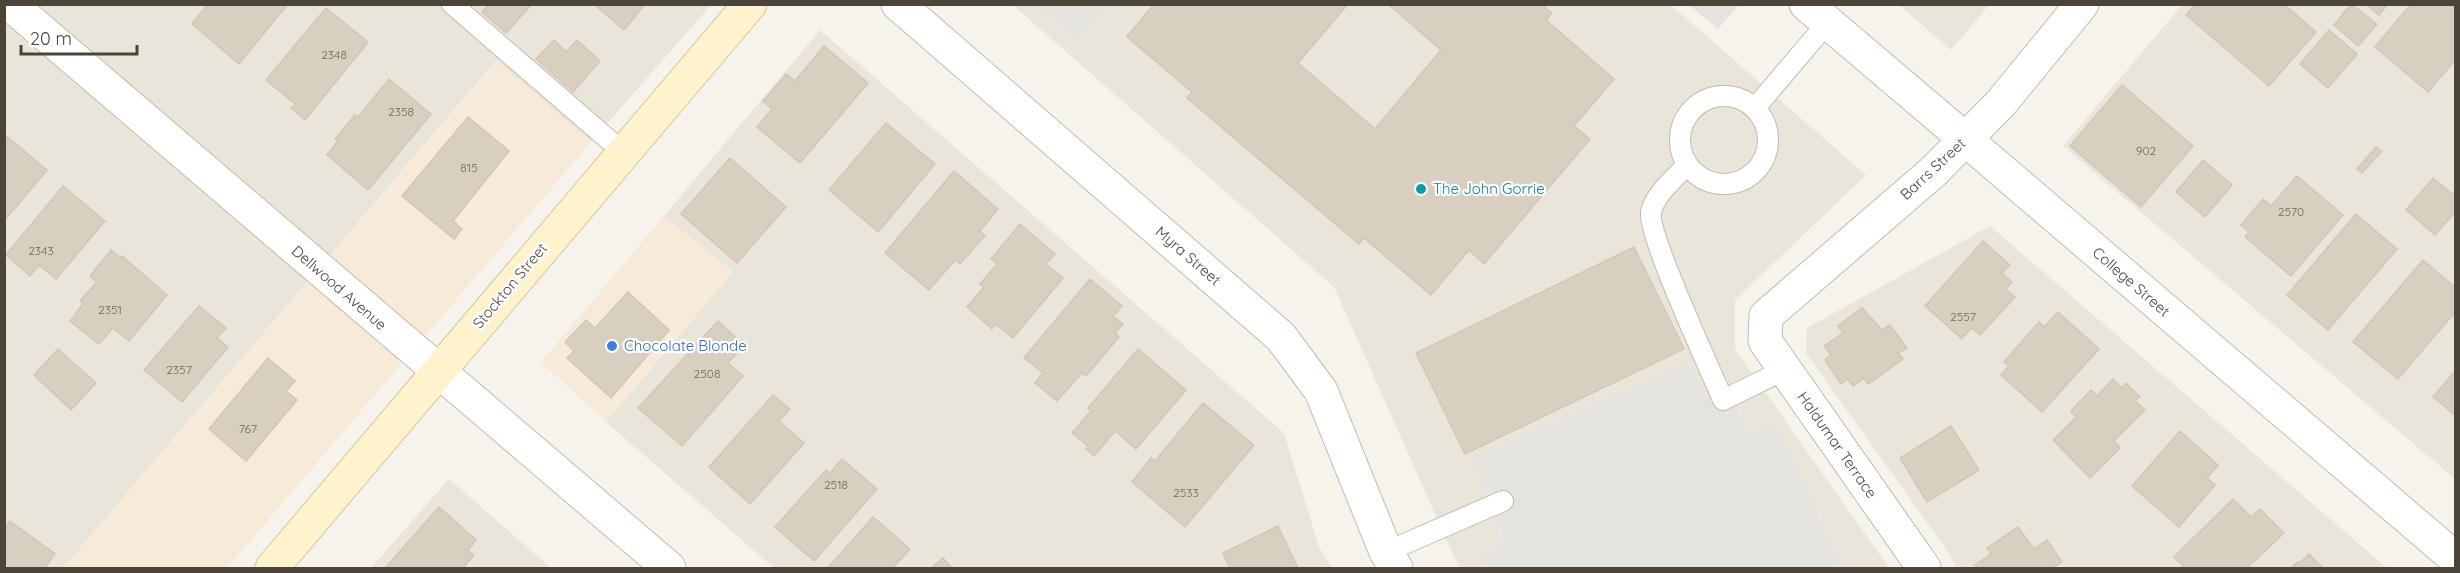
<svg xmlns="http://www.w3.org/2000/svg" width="2460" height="573" font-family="Quicksand,sans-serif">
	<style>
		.residential { fill: #eae5da }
		.commercial { fill: #f7ead8 }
		.parking { fill: #e5e3e0 }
		.building { fill: #d8cfc1; stroke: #d3c7b4; stroke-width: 1.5 }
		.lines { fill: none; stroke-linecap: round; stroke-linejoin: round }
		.service-casing { stroke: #c2bbae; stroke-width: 22 }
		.minor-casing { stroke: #c2bbae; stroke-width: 35 }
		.tertiary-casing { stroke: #c2bbae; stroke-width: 35 }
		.secondary-casing { stroke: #d6c79b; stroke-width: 35 }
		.service { stroke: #fff; stroke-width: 20 }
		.minor { stroke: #fff; stroke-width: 33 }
		.tertiary { stroke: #fff; stroke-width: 33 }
		.secondary { stroke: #fff3cd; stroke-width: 33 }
		.culture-dot { fill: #0f9aa8; stroke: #fff; stroke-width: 2 }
		.shop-dot { fill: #3f7fe0; stroke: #fff; stroke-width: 2 }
		.labels { text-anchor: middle; stroke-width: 4.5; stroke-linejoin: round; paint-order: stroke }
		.number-label { font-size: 12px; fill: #6e675b }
		.street-label { font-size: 15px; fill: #4b4439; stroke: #fff }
		.culture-label { font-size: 15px; fill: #0d838f; stroke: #fff; text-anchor: start }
		.shop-label { font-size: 15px; fill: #366cbe; stroke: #fff; text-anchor: start }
	</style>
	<rect width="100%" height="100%" fill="#f6f3ec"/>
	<!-- residential -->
	<path class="residential" d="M 4,5 L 711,5 L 591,142 L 496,61 L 63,568 L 5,568 Z
		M 1013,5 L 1671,5 L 1866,175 L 1735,300 L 1735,349 L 1889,568 L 1459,568 L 1334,287 Z
		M 1899,5 L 1989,5 L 1951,50 Z
		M 2182,5 L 2455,5 L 2455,479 L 2063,146 Z
		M 820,30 L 1284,433 L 1319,547 L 1332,568 L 774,568 L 606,422 L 733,272 L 664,216 Z
		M 1990,226 L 2387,568 L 1957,568 L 1944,546 L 1806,353 L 1807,328 Z
		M 449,479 L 551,568 L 371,568 Z"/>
	<!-- commercial -->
	<path class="commercial" d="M 497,61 L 591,142 L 227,568 L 63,568 Z
		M 664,216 L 733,272 L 606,422 L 541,362 Z"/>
	<!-- parking -->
	<path class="parking" d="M 1037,5 L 1104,5 L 1078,36 Z
		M 1689,5 L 1739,5 L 1718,29 Z
		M 1687,364 L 1701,393 L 1725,381 L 1748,436 L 1774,424 L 1841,564 L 1831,568 L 1486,568 L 1480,559 L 1506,543 L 1487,487 L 1472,459 Z"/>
	<!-- building -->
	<path class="building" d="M 208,4 L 288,4 L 239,64 L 192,24 Z
		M 489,4 L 532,4 L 506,33 L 482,12 Z
		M 594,4 L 645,4 L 624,30 Z
		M 1154,4 L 1348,4 L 1298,63 L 1375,129 L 1441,50 L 1388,4 L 1541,4 L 1552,13 L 1546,20 L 1614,79 L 1574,126 L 1590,139 L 1484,264 L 1469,250 L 1431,295 L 1364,238 L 1359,244 L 1187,98 L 1192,92 L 1127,37 Z
		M 2195,4 L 2284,4 L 2316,32 L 2269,86 L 2186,15 Z
		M 2351,4 L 2377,24 L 2358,46 L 2334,25 Z
		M 2366,4 L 2388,4 L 2379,15 Z
		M 2411,4 L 2456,4 L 2456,59 L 2428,92 L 2375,47 Z
		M 326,8 L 368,42 L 305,120 L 291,108 L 295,104 L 266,80 Z
		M 2329,30 L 2357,54 L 2328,88 L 2300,64 Z
		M 554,40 L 566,52 L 577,40 L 600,61 L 573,92 L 536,59 Z
		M 824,46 L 868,83 L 800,163 L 757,127 L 772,109 L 763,101 L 786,74 L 795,81 Z
		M 389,79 L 431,114 L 368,190 L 327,155 L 338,141 L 335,139 L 355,115 L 358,117 Z
		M 2122,85 L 2193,146 L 2141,207 L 2070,146 Z
		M 468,117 L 509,151 L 453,221 L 462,229 L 454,239 L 402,196 Z
		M 886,123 L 935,164 L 878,232 L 829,190 Z
		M 4,134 L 47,170 L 4,221 Z
		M 2376,147 L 2382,151 L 2362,173 L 2357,169 Z
		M 730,158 L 786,207 L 737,263 L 681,214 Z
		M 2203,160 L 2232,185 L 2205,217 L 2176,192 Z
		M 954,171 L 998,209 L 980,231 L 985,235 L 960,264 L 955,260 L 929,290 L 885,253 Z
		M 2297,176 L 2343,215 L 2291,276 L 2245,237 L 2249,232 L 2241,225 L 2263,199 L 2271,206 Z
		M 2433,178 L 2456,197 L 2456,211 L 2435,235 L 2406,210 Z
		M 63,186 L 105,221 L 56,279 L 39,265 L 30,276 L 6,255 Z
		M 2356,214 L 2397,249 L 2328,330 L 2287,295 Z
		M 1020,224 L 1055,254 L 1046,264 L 1063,278 L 1013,338 L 996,324 L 992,329 L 967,307 L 984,287 L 980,284 L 997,264 L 991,259 Z
		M 1983,241 L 2010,265 L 2002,273 L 2012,282 L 2006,289 L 2015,297 L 1980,335 L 1971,328 L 1962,339 L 1925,306 Z
		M 1634,247 L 1684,349 L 1465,454 L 1416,353 Z
		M 111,250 L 121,258 L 122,256 L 167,295 L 129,341 L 113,328 L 99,344 L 70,321 L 83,304 L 80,301 L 97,282 L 90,276 Z
		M 2423,260 L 2456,288 L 2456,311 L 2398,379 L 2353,342 Z
		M 1090,279 L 1122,306 L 1113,316 L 1123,324 L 1115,333 L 1119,337 L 1086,376 L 1082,373 L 1057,401 L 1035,383 L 1043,373 L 1024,358 Z
		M 628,292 L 669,330 L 611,398 L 567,358 L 574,351 L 565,342 L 586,320 L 595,328 Z
		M 199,306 L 226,328 L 217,338 L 228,347 L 182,402 L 144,370 Z
		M 1862,308 L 1882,330 L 1890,325 L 1907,348 L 1898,353 L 1903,359 L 1868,384 L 1864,378 L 1853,386 L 1848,379 L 1841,384 L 1825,360 L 1831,355 L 1824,346 L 1843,333 L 1838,326 Z
		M 2058,312 L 2099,349 L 2042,412 L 2001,375 L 2009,366 L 2004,362 L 2039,322 L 2044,327 Z
		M 718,321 L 744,345 L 728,363 L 743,376 L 682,446 L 638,408 Z
		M 58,349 L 96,383 L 71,410 L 34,375 Z
		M 1138,349 L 1186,390 L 1136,449 L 1115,431 L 1094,456 L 1086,449 L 1088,446 L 1072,433 L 1091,411 L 1088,408 Z
		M 268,358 L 295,381 L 286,391 L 297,400 L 246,461 L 209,429 Z
		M 2456,370 L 2456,416 L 2433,397 Z
		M 2113,379 L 2122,388 L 2126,383 L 2140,397 L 2135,401 L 2145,410 L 2114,441 L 2120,448 L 2090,478 L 2053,440 L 2076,417 L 2071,411 L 2091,390 L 2097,396 Z
		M 773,395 L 790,409 L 779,421 L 804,443 L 750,504 L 709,467 Z
		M 1203,403 L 1254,445 L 1185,527 L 1132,482 L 1151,458 L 1155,461 Z
		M 1951,426 L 1979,470 L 1927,502 L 1900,458 Z
		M 2180,431 L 2218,465 L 2207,478 L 2215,485 L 2179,527 L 2132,486 Z
		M 842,459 L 877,489 L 814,561 L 775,527 L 826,470 L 830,473 Z
		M 2233,499 L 2251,517 L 2260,509 L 2284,533 L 2247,568 L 2185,568 L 2174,557 Z
		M 439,507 L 476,540 L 468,550 L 474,555 L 463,568 L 385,568 Z
		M 873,517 L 910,549 L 893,568 L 828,568 Z
		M 10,521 L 55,554 L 45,568 L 4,568 L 4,529 Z
		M 1278,526 L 1298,568 L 1230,568 L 1223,553 Z
		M 2018,527 L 2034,549 L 2047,540 L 2062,562 L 2052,568 L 1978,568 L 1975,565 L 1991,554 L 1987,548 Z
		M 2309,554 L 2323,568 L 2291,568 L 2298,562 L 2300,563 Z
		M 943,558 L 952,568 L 931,568 Z"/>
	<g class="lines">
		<defs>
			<path id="service" d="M 452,4 L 624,153
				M1680 140a44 44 0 1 1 88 0a44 44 0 1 1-88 0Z
				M 1755,108 L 1828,22
				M 1687,165 C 1675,178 1655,194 1651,212 C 1647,234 1711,371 1723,400 L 1784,370
				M 1386,552 L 1503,501"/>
			<path id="minor" d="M 10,4 L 669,568
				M 898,4 L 1281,337 L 1321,391 L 1386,552 L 1396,568
				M 1965,139 L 2456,559
				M 1924,568 L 1765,341 L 1766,316 L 1933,172 L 2001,103 L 2082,4"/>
			<path id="tertiary" d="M 1806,4 L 1965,139"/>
			<path id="secondary" d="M 272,568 L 750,4"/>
		</defs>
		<!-- service casing -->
		<use href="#service" class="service-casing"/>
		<!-- minor casing -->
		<use href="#minor" class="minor-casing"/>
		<!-- tertiary casing -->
		<use href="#tertiary" class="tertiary-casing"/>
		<!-- secondary casing -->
		<use href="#secondary" class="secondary-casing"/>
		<!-- service -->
		<use href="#service" class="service"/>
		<!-- minor -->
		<use href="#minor" class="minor"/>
		<!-- tertiary -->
		<use href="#tertiary" class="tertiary"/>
		<!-- secondary -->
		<use href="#secondary" class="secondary"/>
	</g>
	<!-- markers -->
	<circle class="culture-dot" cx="1421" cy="189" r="6"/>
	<circle class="shop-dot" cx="612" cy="346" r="6"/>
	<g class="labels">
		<!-- number labels -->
		<g class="number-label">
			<text x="334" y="59">2348</text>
			<text x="401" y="116">2358</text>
			<text x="2146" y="155">902</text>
			<text x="469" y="172">815</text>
			<text x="2291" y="216">2570</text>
			<text x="41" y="255">2343</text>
			<text x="110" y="314">2351</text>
			<text x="1963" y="321">2557</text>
			<text x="179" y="374">2357</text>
			<text x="707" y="378">2508</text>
			<text x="248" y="433">767</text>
			<text x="836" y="489">2518</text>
			<text x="1186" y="497">2533</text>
		</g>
		<!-- street labels -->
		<g class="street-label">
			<text transform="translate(1933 169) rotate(-43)" y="5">Barrs Street</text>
			<text transform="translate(1188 256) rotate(41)" y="5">Myra Street</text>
			<text transform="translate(2131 282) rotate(41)" y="5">College Street</text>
			<text transform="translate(510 286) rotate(-50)" y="5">Stockton Street</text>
			<text transform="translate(339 288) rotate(41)" y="5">Dellwood Avenue</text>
			<text transform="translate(1837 445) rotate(55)" y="5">Haldumar Terrace</text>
		</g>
		<!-- culture labels -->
		<g class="culture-label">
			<text x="1433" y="194">The John Gorrie</text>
		</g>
		<!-- shop labels -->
		<g class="shop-label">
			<text x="624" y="351">Chocolate Blonde</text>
		</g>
	</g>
	<!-- border -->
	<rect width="2460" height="573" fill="none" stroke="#4b4439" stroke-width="12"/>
	<!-- scale -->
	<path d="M21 45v9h116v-9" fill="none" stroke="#4b4439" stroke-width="3"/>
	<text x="30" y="45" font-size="18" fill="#4b4439" stroke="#ffffff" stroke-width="4.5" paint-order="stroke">20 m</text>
</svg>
